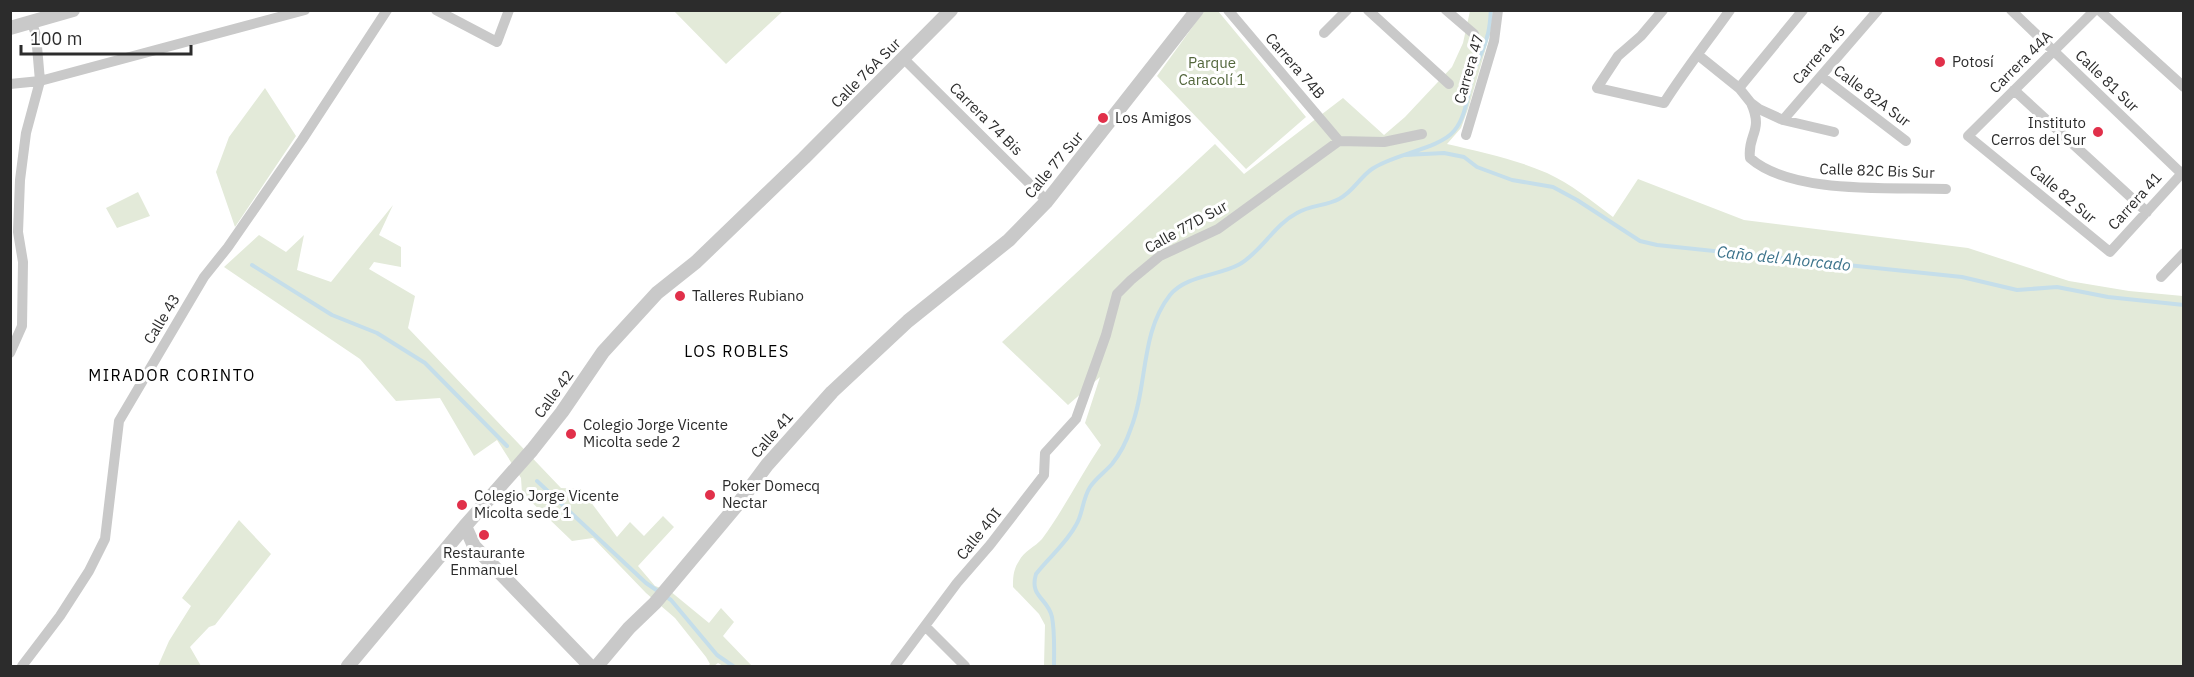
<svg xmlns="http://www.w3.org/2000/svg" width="2194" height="677" font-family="'IBM Plex Sans',sans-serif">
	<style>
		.green { fill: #e3ead9 }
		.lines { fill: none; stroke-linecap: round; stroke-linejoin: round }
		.stream { stroke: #c5deea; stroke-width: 4 }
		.minor { stroke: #c9c9c9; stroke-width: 10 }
		.tertiary { stroke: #c9c9c9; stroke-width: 14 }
		.poi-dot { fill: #e1304a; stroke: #fff; stroke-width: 2 }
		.labels { text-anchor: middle; stroke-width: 6; stroke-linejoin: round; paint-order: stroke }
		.street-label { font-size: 15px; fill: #2c2c2c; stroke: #fff }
		.poi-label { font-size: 15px; fill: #2c2c2c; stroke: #fff; text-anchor: start }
		.park-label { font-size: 15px; fill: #52663b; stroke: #fff }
		.water-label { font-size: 16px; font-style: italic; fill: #3c738b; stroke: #fff }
		.neighbourhood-label { font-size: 16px; letter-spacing: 1.5px; fill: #000; stroke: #fff }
	</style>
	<rect width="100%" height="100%" fill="#fff"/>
	<!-- green -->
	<path class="green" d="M 674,11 L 783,11 L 726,64 Z
		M 1204,11 L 1218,11 L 1306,117 L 1246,169 L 1157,76 Z
		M 1470,11 L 1493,11 L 1490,34 L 1468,109 L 1461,128 L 1447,144 C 1481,152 1515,159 1547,173 C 1571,184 1592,201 1613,217 L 1638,179 L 1744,220 L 1968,248 L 2069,281 L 2129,291 L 2183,296 L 2183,666 L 1044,666 L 1045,625 L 1039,614 L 1013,587 C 1013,578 1013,570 1019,561 C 1024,551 1035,547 1042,539 C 1064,509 1081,475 1101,445 L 1085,423 L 1100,377 L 1068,405 L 1002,342 L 1215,144 L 1244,174 L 1343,98 L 1384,135 L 1405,117 L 1452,67 L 1463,43 Z
		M 265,88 L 296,136 L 235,227 L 216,172 L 229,137 Z
		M 138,192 L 150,216 L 117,228 L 106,208 Z
		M 393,205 L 379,235 L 401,247 L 401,267 L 374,262 L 369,269 L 415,296 L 408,328 L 561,488 L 581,489 L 617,537 L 630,522 L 644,536 L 663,516 L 674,527 L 638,566 L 655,586 L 670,591 L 709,623 L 721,608 L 734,622 L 723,636 L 752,666 L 723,666 L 718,663 L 714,666 L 708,666 L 710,664 L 706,657 L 675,618 L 646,593 L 593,538 L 572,541 L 522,493 L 521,478 L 497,440 L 474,456 L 440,398 L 396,401 L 360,359 L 224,267 L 259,235 L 286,252 L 304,235 L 297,270 L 331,282 Z
		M 239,520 L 271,554 L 215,625 L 209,627 L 190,647 L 201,666 L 158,666 L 169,641 L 191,606 L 182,598 Z"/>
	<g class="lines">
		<!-- stream -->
		<path class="stream" d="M 1405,155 L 1444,153 L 1464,157 L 1477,167 L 1512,180 L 1553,187 L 1577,200 L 1640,241 L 1657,245 L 1962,277 L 2017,290 L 2057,287 L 2108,297 L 2184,305
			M 252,265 L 332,315 L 377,333 L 425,363 L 507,446
			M 537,481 L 646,583 L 671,600 L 717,655 L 733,666
			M 1054,666 C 1054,650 1055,633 1052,617 C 1048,598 1029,597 1036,574 C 1049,557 1066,544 1076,525 C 1083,514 1082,500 1090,487 C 1096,478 1105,472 1112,464 C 1120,454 1127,440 1131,428 C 1148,385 1140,333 1170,295 C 1186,275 1219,276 1240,264 C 1262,251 1274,225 1297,213 C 1310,205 1326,206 1339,199 C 1353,192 1360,177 1372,169 C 1393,154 1439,149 1454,131 C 1467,116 1468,90 1474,71 C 1478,60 1484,49 1487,37 C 1490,29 1490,19 1491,10"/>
		<!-- minor -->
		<path class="minor" d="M 436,10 L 497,42 L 509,10
			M 1228,10 L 1339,141
			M 1368,10 L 1449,84
			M 1446,10 L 1474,34
			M 1663,10 L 1641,36 L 1618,56 L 1597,88 L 1664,103 C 1685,70 1708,41 1730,10
			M 2011,10 L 2181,173
			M 2095,10 L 1968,136 L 2110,252 L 2184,171
			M 2099,10 L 2184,87
			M 1324,33 L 1347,10
			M 1698,55 L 1739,88 L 1751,103 L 1759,109 L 1783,120 L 1834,132
			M 903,58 L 1047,201
			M 1821,76 L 1906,141
			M 10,84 L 40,81 L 305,10
			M 1739,88 L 1803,10
			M 2014,90 L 2147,212
			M 1751,103 C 1764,132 1747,134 1750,158 C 1792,195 1891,187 1946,189
			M 1783,120 L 1878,10
			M 1466,135 L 1494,41 L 1498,10
			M 2161,277 L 2184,253
			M 10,353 L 22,326 L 23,262 L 18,232 L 20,180 L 26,133 L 40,81 L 36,35 L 32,23
			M 926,627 L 965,666
			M 22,666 L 60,616 L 89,571 L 105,539 L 119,421 L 204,277 L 228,247 L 302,140 L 387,10
			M 895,666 L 957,583 L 990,545 L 1044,475 L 1045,453 L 1076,419 L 1106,335 L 1117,294 L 1131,280 L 1160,256 L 1218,229 L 1339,141 L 1384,142 L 1422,134"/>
		<!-- tertiary -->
		<path class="tertiary" d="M 10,28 L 73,10
			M 465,526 L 474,546 L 590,666
			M 348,666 L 465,526 L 532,450 L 562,412 L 603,352 L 657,293 L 696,262 L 804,158 L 951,10
			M 597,666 L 629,628 L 655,603 L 738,504 L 767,465 L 832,392 L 908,321 L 1009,240 L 1047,201 L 1197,10"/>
	</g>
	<!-- markers -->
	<g class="poi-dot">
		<circle cx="1940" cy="62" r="6"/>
		<circle cx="1103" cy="118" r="6"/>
		<circle cx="2098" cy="132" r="6"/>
		<circle cx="680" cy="296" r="6"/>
		<circle cx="571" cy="434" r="6"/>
		<circle cx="710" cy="495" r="6"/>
		<circle cx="462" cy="505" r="6"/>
		<circle cx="484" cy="535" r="6"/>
	</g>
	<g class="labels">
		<!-- street labels -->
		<g class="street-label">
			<text transform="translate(1819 55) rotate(-49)" y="5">Carrera 45</text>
			<text transform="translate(2021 62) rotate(-45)" y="5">Carrera 44A</text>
			<text transform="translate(1295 66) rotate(49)" y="5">Carrera 74B</text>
			<text transform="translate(1469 69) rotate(-74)" y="5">Carrera 47</text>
			<text transform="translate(866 73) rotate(-45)" y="5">Calle 76A Sur</text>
			<text transform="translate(2107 81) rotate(44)" y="5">Calle 81 Sur</text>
			<text transform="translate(1872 96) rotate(37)" y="5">Calle 82A Sur</text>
			<text transform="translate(986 119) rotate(45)" y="5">Carrera 74 Bis</text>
			<text transform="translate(1054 165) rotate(-50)" y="5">Calle 77 Sur</text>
			<text transform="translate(1877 171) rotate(2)" y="5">Calle 82C Bis Sur</text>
			<text transform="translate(2063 194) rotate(40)" y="5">Calle 82 Sur</text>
			<text transform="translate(2135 201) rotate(-48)" y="5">Carrera 41</text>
			<text transform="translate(1186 227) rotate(-29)" y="5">Calle 77D Sur</text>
			<text transform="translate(162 319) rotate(-59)" y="5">Calle 43</text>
			<text transform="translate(554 394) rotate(-54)" y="5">Calle 42</text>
			<text transform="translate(772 435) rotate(-49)" y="5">Calle 41</text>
			<text transform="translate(979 534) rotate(-51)" y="5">Calle 40I</text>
		</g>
		<!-- poi labels -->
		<g class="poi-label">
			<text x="1952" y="67">Potosí</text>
			<text x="1115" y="123">Los Amigos</text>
			<text x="2086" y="128" text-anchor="end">Instituto<tspan x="2086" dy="17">Cerros del Sur</tspan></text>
			<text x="692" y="301">Talleres Rubiano</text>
			<text x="583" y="430">Colegio Jorge Vicente<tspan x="583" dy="17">Micolta sede 2</tspan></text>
			<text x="722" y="491">Poker Domecq<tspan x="722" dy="17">Nectar</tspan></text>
			<text x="474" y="501">Colegio Jorge Vicente<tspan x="474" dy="17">Micolta sede 1</tspan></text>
			<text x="484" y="558" text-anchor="middle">Restaurante<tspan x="484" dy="17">Enmanuel</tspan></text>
		</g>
		<!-- park labels -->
		<g class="park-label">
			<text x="1212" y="68">Parque<tspan x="1212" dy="17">Caracolí 1</tspan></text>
		</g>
		<!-- water labels -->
		<g class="water-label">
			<text transform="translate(1784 258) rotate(6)" y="6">Caño del Ahorcado</text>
		</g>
		<!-- neighbourhood labels -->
		<g class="neighbourhood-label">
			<text x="737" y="357">LOS ROBLES</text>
			<text x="172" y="381">MIRADOR CORINTO</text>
		</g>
	</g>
	<!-- border -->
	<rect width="2194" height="677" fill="none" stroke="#2c2c2c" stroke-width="24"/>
	<!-- scale -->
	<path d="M21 45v9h170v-9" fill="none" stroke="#2c2c2c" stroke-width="3"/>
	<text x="30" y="45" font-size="18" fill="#2c2c2c" stroke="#ffffff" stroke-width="4.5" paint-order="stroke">100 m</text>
</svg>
